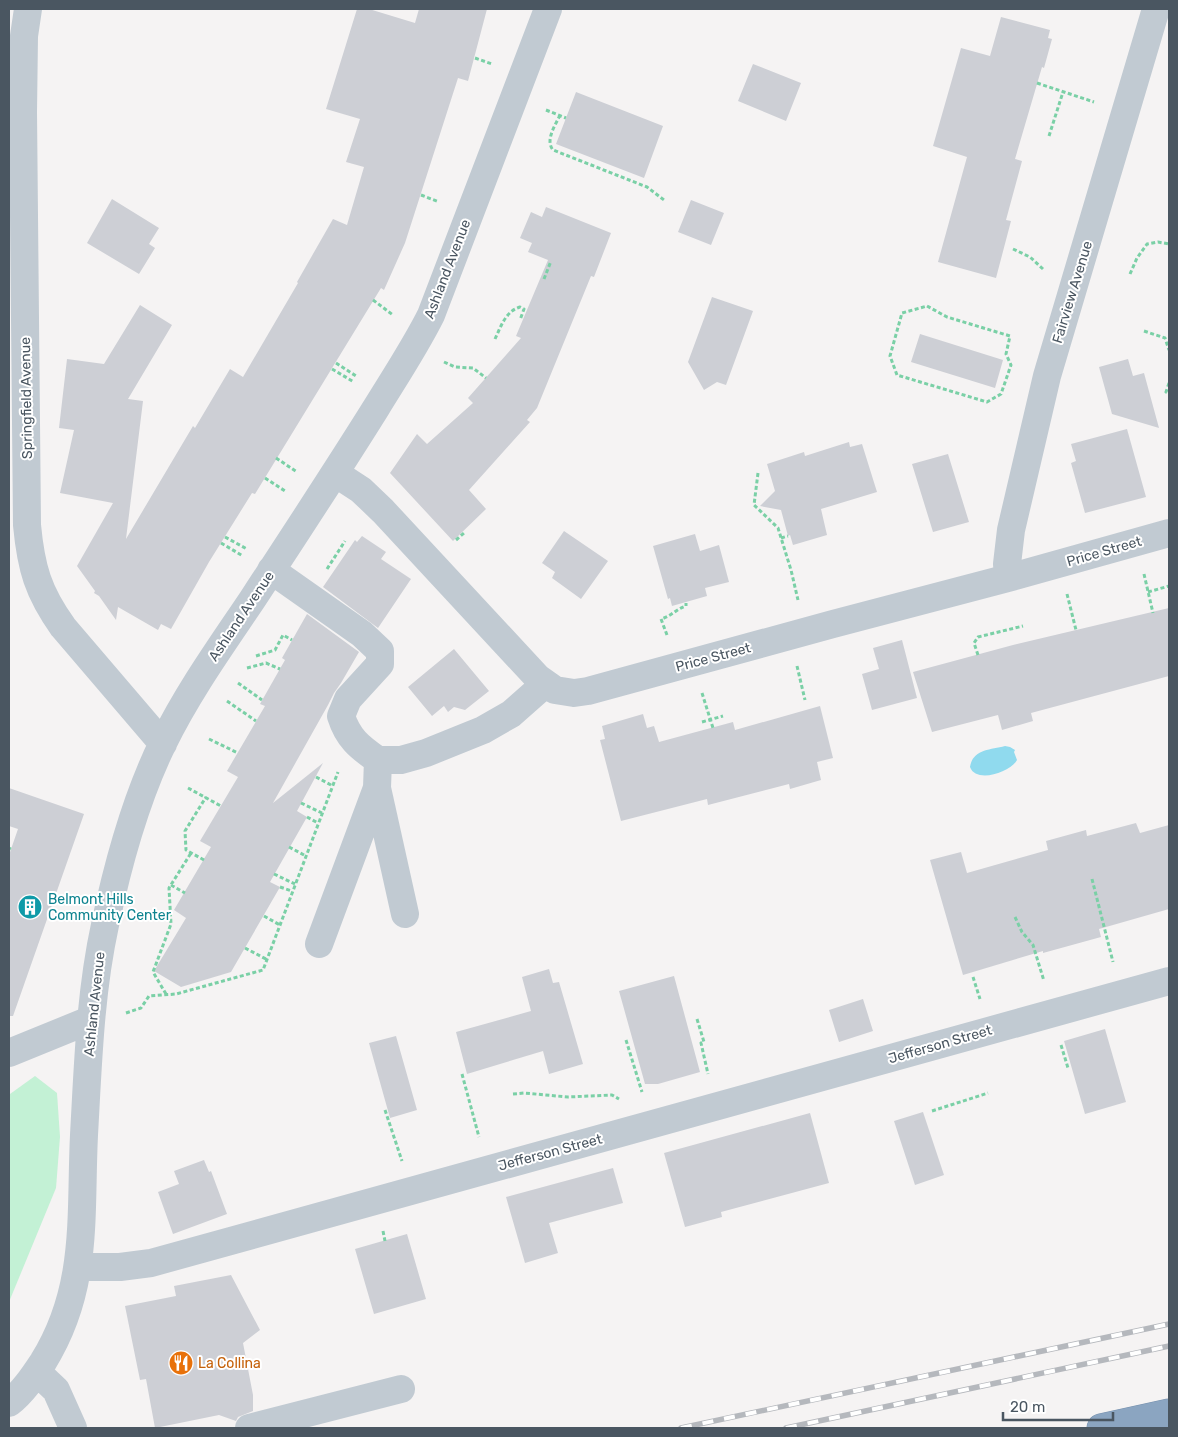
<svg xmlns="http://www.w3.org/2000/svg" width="1178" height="1437" font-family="Rubik,sans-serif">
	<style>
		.green { fill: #c3f1d5 }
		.water { fill: #90daee }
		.building { fill: #cdcfd5 }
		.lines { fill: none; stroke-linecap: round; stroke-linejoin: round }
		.highway-casing { stroke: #7690ad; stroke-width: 29 }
		.path { stroke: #7ad0a6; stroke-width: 3; stroke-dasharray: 4 2.5; stroke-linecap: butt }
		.minor { stroke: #c1cad2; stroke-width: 28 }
		.highway { stroke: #8ba5c1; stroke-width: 28 }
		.rail-casing { stroke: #b5b8bd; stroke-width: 5.5 }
		.rail { stroke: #fff; stroke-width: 4; stroke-dasharray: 11; stroke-linecap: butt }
		.labels { text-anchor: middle; stroke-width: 4; stroke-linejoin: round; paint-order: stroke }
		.street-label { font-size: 14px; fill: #4a5661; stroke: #fff }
		.culture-label { font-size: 14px; fill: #0d838f; stroke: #fff; text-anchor: start }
		.food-label { font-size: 14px; fill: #c56008; stroke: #fff; text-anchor: start }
	</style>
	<rect width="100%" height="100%" fill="#f5f3f3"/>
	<!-- green -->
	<path class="green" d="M 35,1076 L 57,1093 L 60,1137 L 56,1188 L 9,1302 L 9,1098 L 10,1094 Z"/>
	<!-- water -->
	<path class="water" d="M 1005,746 L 1010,747 L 1015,750 L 1014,752 L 1017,760 C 1011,772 976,784 970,767 C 973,749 990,750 1005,746 Z"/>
	<!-- building -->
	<path class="building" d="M 357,9 L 369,9 L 415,23 L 419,9 L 487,9 L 468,81 L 458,78 L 405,243 L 384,290 L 381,288 L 255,494 L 252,493 L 209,562 L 171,629 L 161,624 L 158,630 L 118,607 L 116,620 L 99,596 L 94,593 L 95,591 L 77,566 L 113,503 L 60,493 L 74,430 L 59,428 L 67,359 L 104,364 L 140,305 L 172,325 L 128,399 L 143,401 L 126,539 L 193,426 L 195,428 L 230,369 L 243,377 L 298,283 L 297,282 L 333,219 L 347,225 L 364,167 L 346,162 L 360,119 L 326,109 Z
		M 1001,17 L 1050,30 L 1048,38 L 1052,39 L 1044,68 L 1042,67 L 1015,159 L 1022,161 L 1006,220 L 1011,221 L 996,278 L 938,262 L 967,157 L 933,146 L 961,48 L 990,56 Z
		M 753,64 L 801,83 L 786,121 L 738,101 Z
		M 576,92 L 663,126 L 644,178 L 556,144 Z
		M 112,199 L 159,228 L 149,244 L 155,248 L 139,274 L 87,243 Z
		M 691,200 L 724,213 L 711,245 L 678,232 Z
		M 546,207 L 611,233 L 594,277 L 591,276 L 537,408 L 527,420 L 530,422 L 469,490 L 486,509 L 453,541 L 390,473 L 417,434 L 427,444 L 473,403 L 468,398 L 521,338 L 516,336 L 548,260 L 528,252 L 532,243 L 520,238 L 531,212 L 542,217 Z
		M 712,297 L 753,311 L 726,385 L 717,382 L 704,390 L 688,362 Z
		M 920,334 L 1003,360 L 995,388 L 911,362 Z
		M 1128,359 L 1133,376 L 1144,373 L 1159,428 L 1112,414 L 1099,367 Z
		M 1127,429 L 1146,497 L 1085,513 L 1071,463 L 1076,461 L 1071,444 Z
		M 849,442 L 850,447 L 862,444 L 877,492 L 821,509 L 827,535 L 793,545 L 790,535 L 788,536 L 781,510 L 760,506 L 775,491 L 767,464 L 804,452 L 805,456 Z
		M 948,454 L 969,522 L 933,532 L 912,464 Z
		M 564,531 L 608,561 L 581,599 L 552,578 L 555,572 L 542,563 Z
		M 695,534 L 700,551 L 719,545 L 729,582 L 705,588 L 707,596 L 672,606 L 670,598 L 668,599 L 653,546 Z
		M 362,536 L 386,552 L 381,559 L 411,579 L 378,628 L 323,587 L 355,540 L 357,542 Z
		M 1169,608 L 1169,676 L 1031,713 L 1033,721 L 1002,730 L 998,715 L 932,732 L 913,672 L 1013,645 Z
		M 307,614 L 359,652 L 341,683 L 334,693 L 328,705 L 273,803 L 323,763 L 297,811 L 307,817 L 270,882 L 280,887 L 231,972 L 181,987 L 154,971 L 186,918 L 174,910 L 211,847 L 200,841 L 238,777 L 227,771 L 265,706 L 260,704 L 285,660 L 282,658 Z
		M 902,640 L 917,698 L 872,710 L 862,674 L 879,669 L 873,648 Z
		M 454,649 L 489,691 L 465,710 L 454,707 L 448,712 L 444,706 L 432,716 L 408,687 Z
		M 820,706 L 833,758 L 817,762 L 821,780 L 790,789 L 789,784 L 708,805 L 707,799 L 621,821 L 600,740 L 605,739 L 602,726 L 643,714 L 647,728 L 654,726 L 659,742 L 733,722 L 735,730 Z
		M 9,788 L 84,814 L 13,1016 L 9,1016 L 9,855 L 18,829 L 9,826 Z
		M 1136,823 L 1140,833 L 1169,825 L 1169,909 L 1099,929 L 1101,937 L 1043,953 L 1043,951 L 963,975 L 930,860 L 961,852 L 967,873 L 1048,850 L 1046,841 L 1086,830 L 1087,836 Z
		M 549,969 L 553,983 L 559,982 L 583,1064 L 549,1074 L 543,1051 L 467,1074 L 456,1032 L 531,1011 L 522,977 Z
		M 674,976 L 700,1072 L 658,1084 L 645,1084 L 619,991 Z
		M 863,999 L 873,1031 L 839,1042 L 829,1010 Z
		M 1105,1029 L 1126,1102 L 1085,1114 L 1064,1041 Z
		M 396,1036 L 417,1110 L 390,1118 L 369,1043 Z
		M 923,1112 L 944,1175 L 915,1185 L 894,1121 Z
		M 810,1113 L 829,1183 L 721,1212 L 722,1217 L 685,1227 L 664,1153 Z
		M 204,1160 L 209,1172 L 211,1171 L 227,1214 L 173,1234 L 158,1192 L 179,1184 L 174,1171 Z
		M 613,1168 L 623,1203 L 549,1223 L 558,1253 L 525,1263 L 506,1197 Z
		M 407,1234 L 426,1299 L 374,1314 L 355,1249 Z
		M 231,1275 L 260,1330 L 243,1343 L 253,1395 L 253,1411 L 238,1417 L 236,1421 L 219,1415 L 155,1428 L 146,1379 L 140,1380 L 125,1306 L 176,1296 L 174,1286 Z"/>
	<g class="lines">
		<defs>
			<path id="highway" d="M 1101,1428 L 1169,1413"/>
		</defs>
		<!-- highway casing -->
		<use href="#highway" class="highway-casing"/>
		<!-- path -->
		<path class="path" d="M 475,58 L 492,64
			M 1037,83 L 1094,102
			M 546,110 L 566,118
			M 560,115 C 555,126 545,140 553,150 L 647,187 L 664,200
			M 1049,136 L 1063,92
			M 421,195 L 439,202
			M 1013,249 L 1030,257 L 1043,269
			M 1130,274 L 1137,258 L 1147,244 L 1158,242 L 1169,244
			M 544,279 L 551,261
			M 373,300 L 393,315
			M 927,306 L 947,317 L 1010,336 L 1006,354 L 1011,365 L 1001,394 L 987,402 L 897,375 L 890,356 L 902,313 Z
			M 1144,331 L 1165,338 L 1169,350
			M 495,339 C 501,326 506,311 520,307 L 524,309 L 520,320
			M 444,362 L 455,367 L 473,368 L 486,378
			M 336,363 L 356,376
			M 332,369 L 354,382
			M 1169,383 L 1166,392 L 1169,393
			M 276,458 L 297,472
			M 758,473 L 754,505 L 778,528 L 791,570 L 798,600
			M 265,478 L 285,491
			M 225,537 L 247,549
			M 781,538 L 788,536
			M 456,540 L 464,533
			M 221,543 L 243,556
			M 327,569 L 345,541
			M 1144,574 L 1153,613
			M 1148,592 L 1169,586
			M 1067,594 L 1076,630
			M 667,635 L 661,619 C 672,616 676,609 686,606 L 686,603
			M 978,655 L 974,643 L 978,637 L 1023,626
			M 256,656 L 275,650 L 283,635 L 292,640
			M 797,666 L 805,700
			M 247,668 L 266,663 L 280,669
			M 238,683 L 262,700
			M 702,693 L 713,728
			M 227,701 L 256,721
			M 702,722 L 723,716
			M 209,739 L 238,753
			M 316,777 L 333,786
			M 188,788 L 221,806
			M 301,803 L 322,813
			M 307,817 L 318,823
			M 289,847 L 306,856
			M 9,848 L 11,849
			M 204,860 L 186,850 L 185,831 L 206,797
			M 274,874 L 295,884
			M 1092,879 L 1113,962
			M 171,885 L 185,893
			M 280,887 L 292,891
			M 264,916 L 280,925
			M 1015,917 L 1022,932 L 1033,945 L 1044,981
			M 245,948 L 266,959
			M 973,977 L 980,999
			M 166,994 L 153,972 L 171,924 L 169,888 L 191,853
			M 126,1013 L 141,1008 L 149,996 L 176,994 L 263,970 L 338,772
			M 697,1019 L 704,1042 L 701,1043 L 708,1074
			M 626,1040 L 642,1092
			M 1061,1045 L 1068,1068
			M 462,1074 L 479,1137
			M 513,1094 L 524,1093 L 568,1097 L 612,1095 L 619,1099
			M 385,1110 L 402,1161
			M 932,1111 L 988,1093
			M 383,1231 L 385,1241"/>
		<!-- minor -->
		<path class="minor" d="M 28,9 L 24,36 L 23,112 L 27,525 C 31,568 38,592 63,627 L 163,744
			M 335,473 L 361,490 L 383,511 L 538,678 L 555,690 L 574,693 L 588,691 L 833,624 L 1008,578 L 1169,533
			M 271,570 L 362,634 L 380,651 L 380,664 L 348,699 L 341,716 C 348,738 359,747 378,760 L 377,788 L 405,914
			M 1008,578 L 1007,564 L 1011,530 L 1047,376 L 1156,9
			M 378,760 L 401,760 L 426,753 L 483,730 L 511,714 L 545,684
			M 319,944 L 377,788
			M 9,1053 L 90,1020
			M 78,1267 L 120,1267 L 151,1263 L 1169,981
			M 37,1372 L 56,1390 L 73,1428
			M 9,1403 C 23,1392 33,1377 43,1362 C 89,1288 80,1216 84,1135 C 88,1064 90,994 105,925 C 118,863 135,800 163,743 C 188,692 221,646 252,600 C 294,536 336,472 376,408 C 395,377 415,347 431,315 L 548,9
			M 249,1428 L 401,1389"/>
		<!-- highway -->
		<use href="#highway" class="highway"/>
		<defs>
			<path id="rail" d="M 681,1428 L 1169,1324
				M 786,1428 L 1169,1346"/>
		</defs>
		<!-- rail casing -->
		<use href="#rail" class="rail-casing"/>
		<!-- rail -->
		<use href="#rail" class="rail"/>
	</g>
	<!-- icons -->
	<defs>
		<symbol id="building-disc" viewBox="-11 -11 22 22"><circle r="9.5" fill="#0f9aa8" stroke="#fff"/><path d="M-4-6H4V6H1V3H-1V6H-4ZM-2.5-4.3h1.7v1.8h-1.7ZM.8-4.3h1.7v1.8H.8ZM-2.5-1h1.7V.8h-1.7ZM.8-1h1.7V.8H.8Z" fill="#fff"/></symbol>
		<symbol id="restaurant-disc" viewBox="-11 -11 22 22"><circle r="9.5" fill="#e8710a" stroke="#fff"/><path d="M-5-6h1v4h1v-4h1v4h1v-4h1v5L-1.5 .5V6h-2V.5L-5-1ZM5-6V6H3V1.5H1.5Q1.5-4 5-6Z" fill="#fff"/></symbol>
	</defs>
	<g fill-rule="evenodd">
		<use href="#building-disc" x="16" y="893" width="28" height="28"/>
		<use href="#restaurant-disc" x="167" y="1349" width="28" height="28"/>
	</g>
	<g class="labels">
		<!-- street labels -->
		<g class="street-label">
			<text transform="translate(447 269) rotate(-69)" y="5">Ashland Avenue</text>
			<text transform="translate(1072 292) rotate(-73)" y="5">Fairview Avenue</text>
			<text transform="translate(26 398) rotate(-91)" y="5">Springfield Avenue</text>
			<text transform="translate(1104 551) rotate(-16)" y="5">Price Street</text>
			<text transform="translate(241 616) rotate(-56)" y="5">Ashland Avenue</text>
			<text transform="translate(713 657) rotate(-15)" y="5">Price Street</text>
			<text transform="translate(94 1004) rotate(-84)" y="5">Ashland Avenue</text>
			<text transform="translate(940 1044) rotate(-16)" y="5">Jefferson Street</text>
			<text transform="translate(550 1152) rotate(-15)" y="5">Jefferson Street</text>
		</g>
		<!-- culture labels -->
		<g class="culture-label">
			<text x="48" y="904">Belmont Hills<tspan x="48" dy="16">Community Center</tspan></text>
		</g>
		<!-- food labels -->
		<g class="food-label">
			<text x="198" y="1368">La Collina</text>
		</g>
	</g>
	<!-- border -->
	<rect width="1178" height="1437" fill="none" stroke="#4a5661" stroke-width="20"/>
	<!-- scale -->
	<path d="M1003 1412v8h110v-8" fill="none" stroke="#4a5661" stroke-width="2.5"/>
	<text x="1010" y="1412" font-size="15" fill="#4a5661" stroke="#ffffff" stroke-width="4" paint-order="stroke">20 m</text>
</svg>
